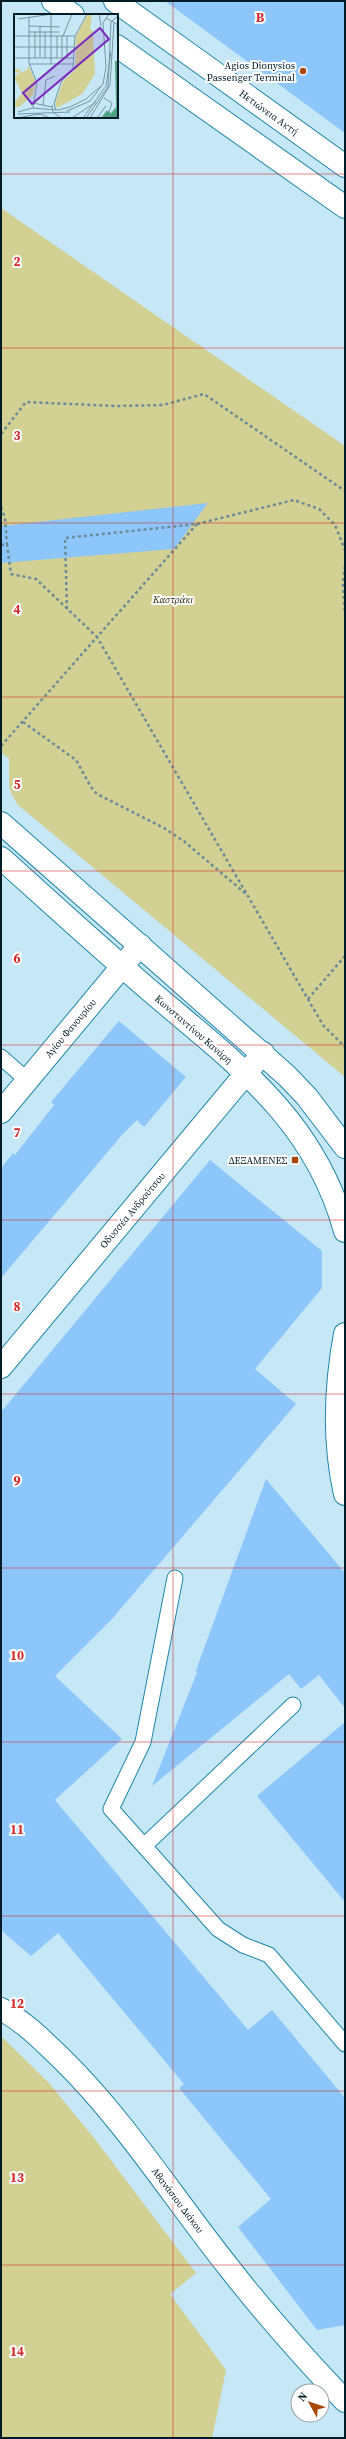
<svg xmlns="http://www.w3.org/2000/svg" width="346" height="2439" font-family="'Source Serif 4',serif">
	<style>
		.green { fill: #d2d093 }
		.building { fill: #8cc6fb }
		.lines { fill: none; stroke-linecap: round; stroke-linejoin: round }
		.lane-casing { stroke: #2087aa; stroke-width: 17 }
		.street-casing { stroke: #2087aa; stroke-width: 24 }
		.secondary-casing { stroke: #2087aa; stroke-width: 24 }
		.primary-casing { stroke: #2087aa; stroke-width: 24 }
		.path { stroke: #6b8b98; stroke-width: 2.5; stroke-dasharray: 3 3; stroke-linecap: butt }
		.lane { stroke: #fff; stroke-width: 15 }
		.street { stroke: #fff; stroke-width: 22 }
		.secondary { stroke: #fff; stroke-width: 22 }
		.primary { stroke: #fff; stroke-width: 22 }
		.grid { fill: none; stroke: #d62828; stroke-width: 1; stroke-opacity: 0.55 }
		.poi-dot { fill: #a84701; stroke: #fff; stroke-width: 1.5 }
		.labels { text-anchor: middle; stroke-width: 4; stroke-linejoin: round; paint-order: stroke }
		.poi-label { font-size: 10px; fill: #001c27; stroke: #fff; text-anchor: end }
		.street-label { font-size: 10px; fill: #001c27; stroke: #fff }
		.park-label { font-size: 10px; font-style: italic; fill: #2d2c0b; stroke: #fff }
		.inset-road { fill: none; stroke: #7696a3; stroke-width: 1 }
		.view { fill: #7b2cbf; fill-opacity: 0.15; stroke: #7b2cbf; stroke-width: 2 }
		.inset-edge { fill: none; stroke: #001c27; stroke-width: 2 }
		.grid-label { font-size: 13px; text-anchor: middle; font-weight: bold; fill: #d62828; stroke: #fff; stroke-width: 4; stroke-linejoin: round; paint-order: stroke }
	</style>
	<rect width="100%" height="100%" fill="#c5e7f6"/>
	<!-- green -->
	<path class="green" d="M 1,208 L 345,446 L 345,1077 L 18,805 L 11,793 L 9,785 L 9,758 L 1,753 Z
		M 1,2036 L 49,2083 L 94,2138 L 196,2273 L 170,2294 L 226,2370 L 212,2438 L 1,2438 Z"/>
	<!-- building -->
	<path class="building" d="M 165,1 L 345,1 L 345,133 Z
		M 208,503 L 174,549 L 1,563 L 1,526 Z
		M 119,1021 L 186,1077 L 144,1127 L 137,1120 L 122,1135 L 1,1278 L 1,1168 L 13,1153 L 15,1155 L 54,1105 L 51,1102 Z
		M 210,1160 L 322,1251 L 322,1288 L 255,1369 L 296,1404 L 111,1620 L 55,1676 L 122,1739 L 55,1800 L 248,2030 L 272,2010 L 345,2098 L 345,2325 L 317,2330 L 238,2227 L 271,2199 L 179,2088 L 184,2084 L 58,1933 L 31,1956 L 1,1930 L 1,1412 Z
		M 266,1479 L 345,1573 L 345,1708 L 319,1675 L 301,1689 L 289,1674 L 152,1786 L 198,1670 L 195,1673 Z
		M 345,1722 L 345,1902 L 257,1796 Z"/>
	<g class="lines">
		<defs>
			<path id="lane" d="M 1,1057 L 27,1080
				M 175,1578 L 143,1742 L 111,1809 L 218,1929 L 243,1945 L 269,1955 L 345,2044
				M 144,1846 L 293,1705"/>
			<path id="street" d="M 1,1112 L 140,945
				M 1,1367 L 263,1053
				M 1,2009 C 26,2023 41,2039 62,2059 C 126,2122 174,2199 230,2269 C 266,2315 305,2359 345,2401"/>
			<path id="secondary" d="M 1,823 L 287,1076 L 307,1097 L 345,1147
				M 1,858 C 50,902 98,946 148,989 C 233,1062 314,1117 345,1231
				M 345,1334 C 335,1388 333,1441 345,1494"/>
			<path id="primary" d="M 53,1 L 73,15
				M 115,1 L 345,166
				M 117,46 L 345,207"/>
		</defs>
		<!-- lane casing -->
		<use href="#lane" class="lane-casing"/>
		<!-- street casing -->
		<use href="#street" class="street-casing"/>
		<!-- secondary casing -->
		<use href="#secondary" class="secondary-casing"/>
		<!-- primary casing -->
		<use href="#primary" class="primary-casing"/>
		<!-- path -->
		<path class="path" d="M 1,434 L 26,402 L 115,406 L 163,405 L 204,394 L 345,491
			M 1,507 L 5,518 L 7,544
			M 1,545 L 7,544 L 11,574 L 36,579 L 97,637 L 197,524
			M 345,566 L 343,583 L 345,615
			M 67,609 L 65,538 L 197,524 L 294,500 L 319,509 L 335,525 L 345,550
			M 23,722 L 76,760 L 91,787 L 97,794 L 164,828 L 185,842 L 246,894
			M 1,746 L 97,637 L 323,1025 L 345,1047
			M 308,999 L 345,956"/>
		<!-- lane -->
		<use href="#lane" class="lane"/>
		<!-- street -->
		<use href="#street" class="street"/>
		<!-- secondary -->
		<use href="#secondary" class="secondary"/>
		<!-- primary -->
		<use href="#primary" class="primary"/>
	</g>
	<!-- grid -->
	<path class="grid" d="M 173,1 L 173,2438M 1,174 L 345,174M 1,348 L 345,348M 1,523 L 345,523M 1,697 L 345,697M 1,871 L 345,871M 1,1045 L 345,1045M 1,1220 L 345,1220M 1,1394 L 345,1394M 1,1568 L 345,1568M 1,1742 L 345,1742M 1,1916 L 345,1916M 1,2091 L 345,2091M 1,2265 L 345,2265"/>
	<!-- markers -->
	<g class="poi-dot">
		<circle cx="303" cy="71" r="4"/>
		<rect x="291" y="1156" width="8" height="8" rx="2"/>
	</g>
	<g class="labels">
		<!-- poi labels -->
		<g class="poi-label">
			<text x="295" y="69">Agios Dionysios<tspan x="295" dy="12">Passenger Terminal</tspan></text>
			<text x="287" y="1164">ΔΕΞΑΜΕΝΕΣ</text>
		</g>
		<!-- street labels -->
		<g class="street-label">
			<text transform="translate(269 112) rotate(36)" y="4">Ηετιώνεια Ακτή</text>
			<text transform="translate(70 1028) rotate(-50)" y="4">Αγίου Φανουρίου</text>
			<text transform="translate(194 1029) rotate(41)" y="4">Κωνσταντίνου Κανάρη</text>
			<text transform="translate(132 1210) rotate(-50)" y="4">Οδυσσέα Ανδρούτσου</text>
			<text transform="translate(178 2200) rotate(53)" y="4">Αθανάσιου Διάκου</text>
		</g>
		<!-- park labels -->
		<g class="park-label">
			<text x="173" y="603">Καστράκι</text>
		</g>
	</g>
	<!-- overview -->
	<g transform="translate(14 14)">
		<rect width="104" height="104" fill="#c5e7f6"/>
		<path d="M 74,0 L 78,0 L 76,16 L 79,17 L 81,60 L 68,80 L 43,94 L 41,90 L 49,67 L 61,56 L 62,22 ZM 14,51 L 22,68 L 19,81 L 5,93 L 0,93 L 0,89 L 8,79 L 0,63 L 6,59 L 0,58 L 0,55 L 6,55 L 7,59 L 14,55 Z" fill="#d2d093"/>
		<path d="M 101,47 L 104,47 L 104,104 L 87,104 L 93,96 L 97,99 L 102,93 Z" fill="#4fa383"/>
		<path d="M 100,62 L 102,93 L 97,99 L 91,95 L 96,96 L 100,92 Z" fill="#c5e7f6"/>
		<path class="inset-road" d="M 37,0 L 37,50M 85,0 L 87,12M 15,3 L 15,49 L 23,69 L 19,94M 92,4 L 103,10 L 104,47M 4,5 L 38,0M 15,12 L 46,13M 15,18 L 45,18M 31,18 L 31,44M 0,22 L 61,22M 43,22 L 43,44M 48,22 L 48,44M 49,22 L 58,0M 53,22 L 53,44M 0,33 L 60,33M 26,43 L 26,13M 0,44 L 60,44M 21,44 L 21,18M 16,50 L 60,50M 90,84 L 98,89 L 95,98M 19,89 L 38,93M 29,91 L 32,66 L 41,62M 38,91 L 39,98 L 47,104M 42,96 L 40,90 L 47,68 L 59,55 L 61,22 L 73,0M 53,97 L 76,87 L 89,70 L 92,53 L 89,9 L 95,0M 4,98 L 18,94 L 44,96 L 56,93 L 72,85 L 87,72M 4,100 L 56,98M 2,104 L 26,100 L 36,104M 58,104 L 82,88M 69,104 L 92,72 L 97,38M 72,104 L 94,73 L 97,8 L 104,2M 76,104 L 96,71 L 100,8M 83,104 L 92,92"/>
		<path class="view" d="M 86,14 L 95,25 L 18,90 L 9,79 Z"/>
		<rect width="104" height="104" class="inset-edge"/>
	</g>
	<g class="grid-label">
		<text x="260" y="22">B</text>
		<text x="17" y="266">2</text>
		<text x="17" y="440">3</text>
		<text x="17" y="614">4</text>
		<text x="17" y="789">5</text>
		<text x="17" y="963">6</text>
		<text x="17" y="1137">7</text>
		<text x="17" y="1311">8</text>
		<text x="17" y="1485">9</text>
		<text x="17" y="1660">10</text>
		<text x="17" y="1834">11</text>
		<text x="17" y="2008">12</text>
		<text x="17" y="2182">13</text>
		<text x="17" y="2356">14</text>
	</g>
	<!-- border -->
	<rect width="346" height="2439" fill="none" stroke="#001c27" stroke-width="4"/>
	<!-- north arrow -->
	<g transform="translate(310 2403) rotate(310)"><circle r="19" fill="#ffffff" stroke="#99a4a9"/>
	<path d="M0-3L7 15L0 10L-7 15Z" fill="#a84701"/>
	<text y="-6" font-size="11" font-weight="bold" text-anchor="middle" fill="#001c27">N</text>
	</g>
</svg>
